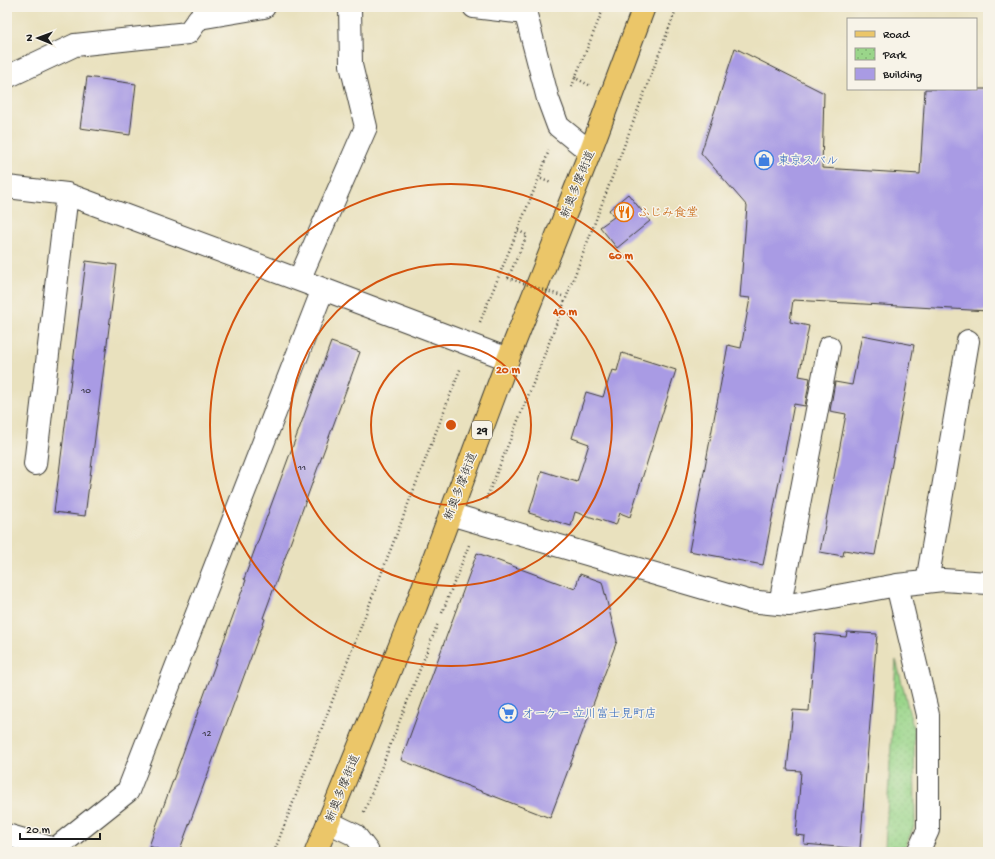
<svg xmlns="http://www.w3.org/2000/svg" width="995" height="859" font-family="'Gochi Hand','Klee One',sans-serif">
	<style>
		.park { fill: url(#park-dots); stroke: #5b7853 }
		.building { fill: #a99be4 }
		.lines { fill: none; stroke-linecap: round; stroke-linejoin: round }
		.minor-casing { stroke: #3b3a34; stroke-width: 24 }
		.major-casing { stroke: #3b3a34; stroke-width: 24 }
		.path { stroke: #3b3a34; stroke-width: 2.5; stroke-dasharray: 1 3; stroke-linecap: butt }
		.minor { stroke: #fff; stroke-width: 22 }
		.major { stroke: #ebc669; stroke-width: 22 }
		.path-bridge { stroke: #3b3a34; stroke-width: 2.5; stroke-dasharray: 1 3; stroke-linecap: butt }
		.ring { fill: none; stroke: #d4530e; stroke-width: 2 }
		.labels { text-anchor: middle; stroke-width: 3; stroke-linejoin: round; paint-order: stroke }
		.number-label { font-size: 10px; fill: #3f3c4e }
		.shield { fill: #f7f3e8; stroke: #5e5c59; stroke-width: 1 }
		.shield-label { font-size: 11px; font-weight: bold; fill: #1c1c1c }
		.shop-label { font-size: 12px; fill: #366cbe; stroke: #f7f3e8; text-anchor: start }
		.street-label { font-size: 12px; fill: #1c1c1c; stroke: #f7f3e8 }
		.food-label { font-size: 12px; fill: #c56008; stroke: #f7f3e8; text-anchor: start }
		.centre { fill: #d4530e; stroke: #f7f3e8; stroke-width: 2 }
		.ring-label { font-size: 12px; text-anchor: middle; font-weight: bold; fill: #d4530e; stroke: #f7f3e8; stroke-width: 3; stroke-linejoin: round; paint-order: stroke }
	</style>
	<defs>
		<pattern id="park-dots" width="8" height="8" patternUnits="userSpaceOnUse"><rect width="8" height="8" fill="#9ad58a"/><path d="M2 2h.1M6 6h.1" fill="none" stroke="#84b676" stroke-width="1.8" stroke-linecap="round"/></pattern>
	</defs>
	<rect width="100%" height="100%" fill="#f7f3e8"/>
	<filter id="ink" filterUnits="userSpaceOnUse"><feTurbulence type="fractalNoise" baseFrequency=".025" numOctaves="2"/><feDisplacementMap in="SourceGraphic" scale="8" xChannelSelector="R" yChannelSelector="G"/><feConvolveMatrix kernelMatrix="1 2 1 2 8 2 1 2 1" color-interpolation-filters="sRGB"/></filter>
	<filter id="wash" filterUnits="userSpaceOnUse"><feTurbulence type="fractalNoise" baseFrequency=".012" numOctaves="4" result="noise"/><feDisplacementMap in="SourceGraphic" scale="16" xChannelSelector="R" yChannelSelector="G"/><feGaussianBlur stdDeviation="0.9" result="paint"/><feColorMatrix in="noise" values="0 0 0 0 0 0 0 0 0 0 0 0 0 0 0 0 0 1.4 0 .05"/><feComposite in="paint" operator="in"/></filter>
	<g filter="url(#wash)">
		<rect width="100%" height="100%" fill="#e9e1be"/>
		<!-- park -->
		<path class="park" d="M 896,660 L 914,731 L 915,824 L 905,847 L 885,847 Z"/>
		<g id="blocks">
			<!-- building -->
			<path class="building" d="M 735,48 L 824,93 L 822,168 L 920,174 L 925,89 L 988,89 L 988,311 L 793,300 L 790,322 L 809,326 L 799,376 L 810,378 L 805,406 L 794,404 L 763,565 L 689,551 L 728,345 L 741,348 L 750,298 L 740,297 L 747,206 L 701,153 Z
				M 87,77 L 136,84 L 130,135 L 80,128 Z
				M 628,194 L 650,221 L 617,248 L 600,227 L 614,217 L 609,210 Z
				M 86,261 L 117,265 L 85,516 L 54,512 Z
				M 862,335 L 914,345 L 875,555 L 844,550 L 843,556 L 820,552 L 846,414 L 830,411 L 835,382 L 852,385 Z
				M 331,342 L 360,352 L 263,618 L 265,619 L 179,852 L 166,852 L 149,846 L 246,580 L 244,579 Z
				M 622,353 L 676,370 L 630,517 L 620,513 L 616,525 L 575,512 L 571,526 L 529,513 L 542,471 L 577,482 L 589,444 L 572,438 L 586,392 L 603,397 L 612,370 L 617,371 Z
				M 477,553 L 575,589 L 580,574 L 602,582 L 617,641 L 550,818 L 401,760 Z
				M 847,632 L 877,634 L 860,849 L 804,844 L 805,836 L 796,835 L 801,771 L 787,770 L 793,710 L 809,711 L 815,634 L 846,637 Z"/>
		</g>
	</g>
	<g filter="url(#ink)">
		<use href="#blocks" fill-opacity="0" stroke="#3b3a34" stroke-width="1"/>
		<g class="lines">
			<defs>
				<path id="minor" d="M 474,7 L 525,13
					M 524,7 L 548,99 L 558,126 L 590,152
					M 7,77 L 75,45 L 188,33 L 199,18 L 264,7
					M 7,187 L 67,194 L 323,289 L 508,359
					M 299,280 L 366,127 L 351,65 L 350,7
					M 35,464 L 67,194
					M 450,514 L 748,601 L 789,605 L 897,585 L 943,580 L 988,583
					M 927,582 L 968,341
					M 897,585 L 928,715 L 928,830 L 918,852
					M 780,604 L 829,347
					M 328,822 L 355,835 L 368,852
					M 7,835 L 55,849 L 128,791 L 323,289"/>
				<path id="major" d="M 316,852 L 416,606 L 508,359 L 590,152 L 644,7"/>
			</defs>
			<!-- minor casing -->
			<use href="#minor" class="minor-casing"/>
			<!-- major casing -->
			<use href="#major" class="major-casing"/>
			<!-- path -->
			<path class="path" d="M 589,85 L 575,78 L 604,7
				M 572,87 L 575,78
				M 549,150 L 539,178 L 551,183
				M 508,278 L 527,235 L 517,230
				M 480,322 L 539,178
				M 486,499 L 539,369 L 677,7
				M 442,613 L 469,545
				M 364,812 L 438,623
				M 274,852 L 461,367"/>
			<!-- minor -->
			<use href="#minor" class="minor"/>
			<!-- major -->
			<use href="#major" class="major"/>
			<!-- path-bridge -->
			<path class="path-bridge" d="M 508,278 L 562,296"/>
		</g>
	</g>
	<!-- distance rings -->
	<g class="ring">
		<circle cx="451" cy="425" r="80"/>
		<circle cx="451" cy="425" r="161"/>
		<circle cx="451" cy="425" r="241"/>
	</g>
	<!-- icons -->
	<defs>
		<symbol id="shop-ring" viewBox="-11 -11 22 22"><circle r="9.5" fill="#f7f3e8" stroke="#3f7fe0" stroke-width="1.5"/><path d="M-5-2.5h2.3a2.7 3.5 0 0 1 5.4 0H5L5.5 6h-11ZM-1.5-2.5h3a1.5 2.3 0 0 0-3 0Z" fill="#3f7fe0"/></symbol>
		<symbol id="restaurant-ring" viewBox="-11 -11 22 22"><circle r="9.5" fill="#f7f3e8" stroke="#e8710a" stroke-width="1.5"/><path d="M-5-6h1v4h1v-4h1v4h1v-4h1v5L-1.5 .5V6h-2V.5L-5-1ZM5-6V6H3V1.5H1.5Q1.5-4 5-6Z" fill="#e8710a"/></symbol>
		<symbol id="supermarket-ring" viewBox="-11 -11 22 22"><circle r="9.5" fill="#f7f3e8" stroke="#3f7fe0" stroke-width="1.5"/><path d="M-6-5.5h2.5l.6 2H6L4.5 2H-2.5L-4.4-4H-6ZM-1.5 3.2a1.3 1.3 0 1 0 .1 0ZM3 3.2a1.3 1.3 0 1 0 .1 0Z" fill="#3f7fe0"/></symbol>
	</defs>
	<g fill-rule="evenodd">
		<use href="#shop-ring" x="753" y="149" width="22" height="22"/>
		<use href="#restaurant-ring" x="613" y="201" width="22" height="22"/>
		<use href="#supermarket-ring" x="497" y="702" width="22" height="22"/>
	</g>
	<g class="labels">
		<!-- number labels -->
		<g class="number-label">
			<text x="86" y="393">10</text>
			<text x="302" y="470">11</text>
			<text x="207" y="736">12</text>
		</g>
		<!-- shield labels -->
		<rect class="shield" x="472" y="421" width="20" height="18" rx="3"/>
		<g class="shield-label">
			<text x="482" y="434">29</text>
		</g>
		<!-- shop labels -->
		<g class="shop-label">
			<text x="778" y="164">東京スバル</text>
			<text x="522" y="717">オーケー 立川富士見町店</text>
		</g>
		<!-- street labels -->
		<g class="street-label">
			<text transform="translate(577 184) rotate(-68)" y="4">新奥多摩街道</text>
			<text transform="translate(460 486) rotate(-69)" y="4">新奥多摩街道</text>
			<text transform="translate(342 788) rotate(-68)" y="4">新奥多摩街道</text>
		</g>
		<!-- food labels -->
		<g class="food-label">
			<text x="638" y="216">ふじみ食堂</text>
		</g>
	</g>
	<circle cx="451" cy="425" r="6" class="centre"/>
	<g class="ring-label">
		<text x="621" y="259">60 m</text>
		<text x="565" y="315">40 m</text>
		<text x="508" y="373">20 m</text>
	</g>
	<!-- margin -->
	<rect width="995" height="859" fill="none" stroke="#f7f3e8" stroke-width="24"/>
	<!-- legend -->
	<rect x="847" y="18" width="130" height="72" fill="#f7f3e8" stroke="#9f9d96"/>
	<rect x="855" y="31" width="20" height="6" fill="#ebc669" stroke="#9f9d96"/>
	<text x="883" y="38" font-size="12" fill="#1c1c1c">Road</text>
	<rect x="855" y="48" width="20" height="12" fill="url(#park-dots)" stroke="#9f9d96"/>
	<text x="883" y="58" font-size="12" fill="#1c1c1c">Park</text>
	<rect x="855" y="68" width="20" height="12" fill="#a99be4" stroke="#9f9d96"/>
	<text x="883" y="78" font-size="12" fill="#1c1c1c">Building</text>
	<!-- north arrow -->
	<g transform="translate(38 38) rotate(271)" stroke="#f7f3e8" stroke-width="3" paint-order="stroke">
	<path d="M0-3L7 15L0 10L-7 15Z" fill="#1c1c1c"/>
	<text y="-6" font-size="11" font-weight="bold" text-anchor="middle" fill="#1c1c1c">N</text>
	</g>
	<!-- scale -->
	<path d="M20 833v6h80v-6" fill="none" stroke="#1c1c1c" stroke-width="2"/>
	<text x="26" y="833" font-size="12" fill="#1c1c1c" stroke="#f7f3e8" stroke-width="3" paint-order="stroke">20 m</text>
</svg>
